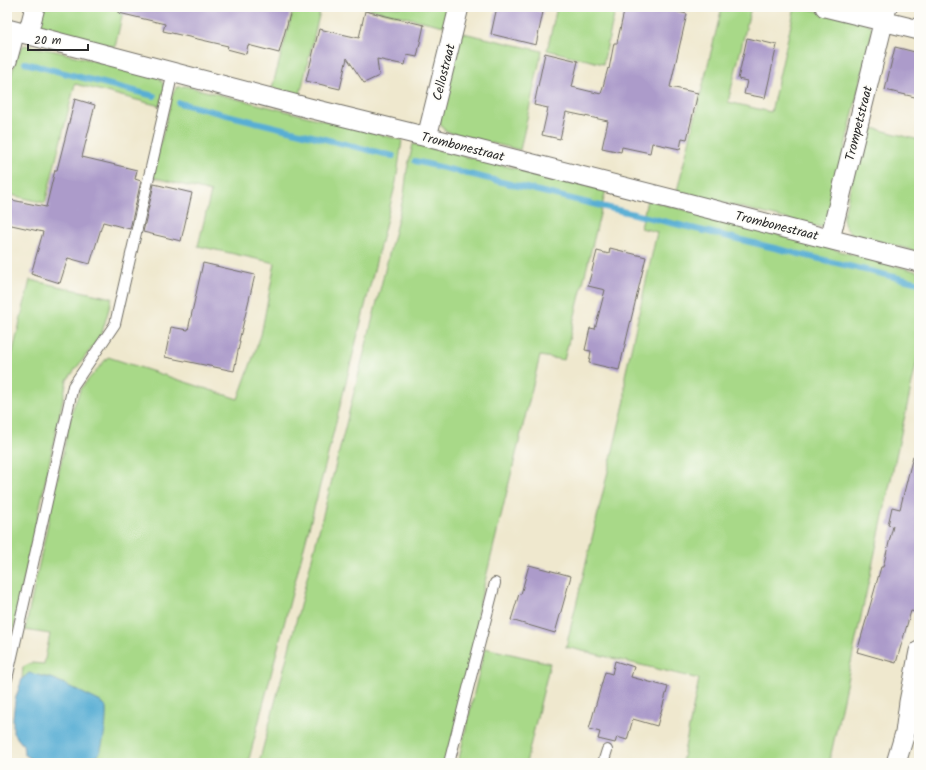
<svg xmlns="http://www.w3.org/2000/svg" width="926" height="770" font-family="Kalam,sans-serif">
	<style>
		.green { fill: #a8d988; stroke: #6a825a }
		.water { fill: #58aed4; stroke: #426c80 }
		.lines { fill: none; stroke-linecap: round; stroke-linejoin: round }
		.stream { stroke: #58aed4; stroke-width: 6 }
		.building { fill: #ac9bca }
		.lane-casing { stroke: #706d64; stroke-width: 12 }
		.street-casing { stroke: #706d64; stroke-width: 21 }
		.lane { stroke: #fff; stroke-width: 10 }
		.street { stroke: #fff; stroke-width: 19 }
		.labels { text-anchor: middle; stroke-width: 3.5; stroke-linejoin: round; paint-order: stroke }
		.street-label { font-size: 13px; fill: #2b2b2b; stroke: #fdfcf7 }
	</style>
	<rect width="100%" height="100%" fill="#fdfcf7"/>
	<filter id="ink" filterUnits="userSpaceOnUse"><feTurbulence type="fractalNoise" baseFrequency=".025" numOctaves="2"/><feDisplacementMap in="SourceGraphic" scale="8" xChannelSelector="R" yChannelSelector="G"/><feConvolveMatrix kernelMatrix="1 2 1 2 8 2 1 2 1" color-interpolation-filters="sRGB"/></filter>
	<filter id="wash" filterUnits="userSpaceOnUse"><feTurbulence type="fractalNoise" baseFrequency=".012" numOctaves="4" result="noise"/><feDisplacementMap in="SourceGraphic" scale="16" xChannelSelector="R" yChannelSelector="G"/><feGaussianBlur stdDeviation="0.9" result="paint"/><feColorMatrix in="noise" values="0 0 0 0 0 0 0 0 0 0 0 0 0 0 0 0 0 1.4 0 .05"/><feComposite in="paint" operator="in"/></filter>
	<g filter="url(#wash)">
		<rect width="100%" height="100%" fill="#efe8ce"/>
		<!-- green -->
		<path class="green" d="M 42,7 L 124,7 L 115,47 L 45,28 L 40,25 Z
			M 294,7 L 321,7 L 300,95 L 272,88 Z
			M 365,7 L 448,7 L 444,26 L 365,8 Z
			M 557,7 L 616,7 L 603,64 L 547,50 Z
			M 722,7 L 751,7 L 728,102 L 771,112 L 795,7 L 800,7 L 866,22 L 873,28 L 827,223 L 823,227 L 814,226 L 677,191 Z
			M 459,32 L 542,51 L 520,150 L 451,133 L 443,129 L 440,123 L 440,115 Z
			M 24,45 L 55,51 L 159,77 L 165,87 L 160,106 L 75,84 L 45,203 L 7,194 L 7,90 L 17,55 Z
			M 185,86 L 402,140 L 396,182 L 324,470 L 248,763 L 91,763 L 94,762 L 66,685 L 54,679 L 22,679 L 23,667 L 31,663 L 44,664 L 50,634 L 25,630 L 72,411 L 81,388 L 108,357 L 238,399 L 261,335 L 275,263 L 198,246 L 211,192 L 152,177 L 173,93 L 177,87 Z
			M 865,126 L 919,140 L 919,252 L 853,234 C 846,230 844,226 843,218 Z
			M 413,144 L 606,190 L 564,360 L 540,356 L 477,614 L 482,619 L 448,763 L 259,763 L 286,661 L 404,195 L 407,170 Z
			M 647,200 L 919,272 L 919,351 L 829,763 L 681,763 L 682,762 L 699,679 L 566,647 L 625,400 L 625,376 L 657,232 L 641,228 Z
			M 30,280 L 112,298 L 101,336 L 67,380 L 7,660 L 7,376 Z
			M 485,648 L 550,663 L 526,763 L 458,763 L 475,689 Z"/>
		<!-- water -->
		<path class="water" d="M 29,673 L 54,679 L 101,702 L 106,707 C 107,719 104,758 91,763 L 37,763 L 24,754 L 23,745 L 13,733 L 13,717 L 15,700 L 22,679 Z"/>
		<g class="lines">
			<!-- stream -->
			<path class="stream" d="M 25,63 L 154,96
				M 179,103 L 393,156
				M 415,161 L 919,283"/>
		</g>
		<g id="blocks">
			<!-- building -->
			<path class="building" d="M 120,7 L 292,7 L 279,53 L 248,45 L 246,54 L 227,49 L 228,46 L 163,31 L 165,24 L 119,13 Z
				M 497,7 L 521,7 L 543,12 L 536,45 L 491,34 Z
				M 625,7 L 656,7 L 687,14 L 670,87 L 698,93 L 687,139 L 682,138 L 680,149 L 652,143 L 650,153 L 622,147 L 621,152 L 602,148 L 608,121 L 566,112 L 560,139 L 542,135 L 548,108 L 534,105 L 545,53 L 578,61 L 572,87 L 601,94 L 608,68 L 609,69 L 614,43 L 617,43 Z
				M 365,11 L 424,25 L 417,57 L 407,55 L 405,65 L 377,59 L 379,76 L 364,83 L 347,58 L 340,89 L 306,81 L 319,29 L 359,38 Z
				M 747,38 L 777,45 L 765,98 L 744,94 L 747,81 L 738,79 Z
				M 895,47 L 919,53 L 919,98 L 885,90 Z
				M 75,99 L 95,105 L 82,157 L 137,170 L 135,179 L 141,181 L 130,229 L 103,222 L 90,264 L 68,258 L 60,283 L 31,274 L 43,232 L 7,224 L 7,199 L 46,207 L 55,170 L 57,170 Z
				M 154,184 L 192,193 L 181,241 L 143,232 Z
				M 610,248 L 646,257 L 619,370 L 589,363 L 591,351 L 585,350 L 590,328 L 595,329 L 605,290 L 588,286 L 597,251 L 609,254 Z
				M 203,263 L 255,275 L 239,341 L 240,341 L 234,371 L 165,357 L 171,327 L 188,330 Z
				M 913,456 L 919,457 L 919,600 L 915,612 L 911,611 L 896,663 L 857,652 L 881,567 L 883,567 L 893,526 L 888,525 L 892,507 L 900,509 Z
				M 529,565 L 571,576 L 555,633 L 511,620 L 519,594 L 521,594 Z
				M 615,661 L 634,667 L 631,677 L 668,687 L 657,726 L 633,719 L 627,740 L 617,737 L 615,743 L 598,739 L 600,732 L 589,729 L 605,672 L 612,674 Z"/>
		</g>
	</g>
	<g filter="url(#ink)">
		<use href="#blocks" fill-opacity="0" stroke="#706d64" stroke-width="1"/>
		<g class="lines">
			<defs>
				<path id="lane" d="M 7,679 L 73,386 L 115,324 L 173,72
					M 449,763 L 495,583
					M 603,763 L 607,750"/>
				<path id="street" d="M 825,7 L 919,30
					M 7,29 L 309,108 L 427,137 L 919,262
					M 28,34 L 35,7
					M 7,61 L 15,31
					M 427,137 L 459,7
					M 830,239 L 887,7
					M 896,763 L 905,733 L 909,702 L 919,651"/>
			</defs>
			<!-- lane casing -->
			<use href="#lane" class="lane-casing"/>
			<!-- street casing -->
			<use href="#street" class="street-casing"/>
			<!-- lane -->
			<use href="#lane" class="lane"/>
			<!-- street -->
			<use href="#street" class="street"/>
		</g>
	</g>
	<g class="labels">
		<!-- street labels -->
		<g class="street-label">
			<text transform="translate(443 72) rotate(-76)" y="5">Cellostraat</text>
			<text transform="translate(858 123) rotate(-76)" y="5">Trompetstraat</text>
			<text transform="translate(463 146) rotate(14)" y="5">Trombonestraat</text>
			<text transform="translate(777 225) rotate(14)" y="5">Trombonestraat</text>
		</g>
	</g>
	<!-- margin -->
	<rect width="926" height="770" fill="none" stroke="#fdfcf7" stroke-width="24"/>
	<!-- scale -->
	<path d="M28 44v6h60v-6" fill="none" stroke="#2b2b2b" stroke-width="2"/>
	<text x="34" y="44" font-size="12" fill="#2b2b2b" stroke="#fdfcf7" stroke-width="3" paint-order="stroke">20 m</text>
</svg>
